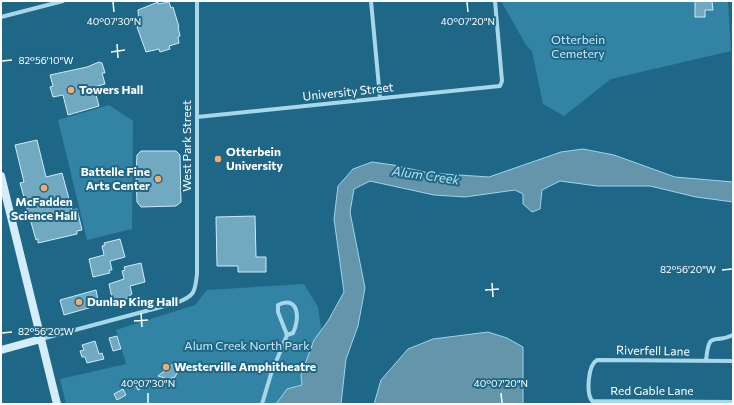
<svg xmlns="http://www.w3.org/2000/svg" width="734" height="405" font-family="Commissioner,sans-serif">
	<style>
		.green { fill: #3383a4 }
		.water { fill: #6495ab; stroke: #9cd5ec }
		.building { fill: #71a9c1; stroke: #cdebf8 }
		.lines { fill: none; stroke-linecap: round; stroke-linejoin: round }
		.street { stroke: #a8d7ea; stroke-width: 4 }
		.secondary { stroke: #d4edf8; stroke-width: 8 }
		.ticks { fill: none; stroke: #fff; stroke-width: 1.5 }
		.poi-dot { fill: #f9aa68; stroke: #1f6787; stroke-width: 1.5 }
		.labels { text-anchor: middle; stroke-width: 4; stroke-linejoin: round; paint-order: stroke }
		.park-label { font-size: 12px; fill: #cdebf8; stroke: #1f6787 }
		.poi-label { font-size: 12px; font-weight: bold; fill: #fff; stroke: #1f6787; text-anchor: start }
		.street-label { font-size: 12px; fill: #fff; stroke: #1f6787 }
		.water-label { font-size: 13px; font-style: italic; fill: #b8e2f3; stroke: #1f6787 }
		.ticks-label { font-size: 10px; text-anchor: middle; fill: #fff; stroke: #1f6787; stroke-width: 4; stroke-linejoin: round; paint-order: stroke }
	</style>
	<rect width="100%" height="100%" fill="#1f6787"/>
	<!-- green -->
	<path class="green" d="M 501,1 L 728,1 L 731,51 L 611,79 L 564,116 L 543,104 L 532,51 L 526,45 Z
		M 109,105 L 133,121 L 132,229 L 87,240 L 58,120 Z
		M 304,284 L 318,307 L 327,368 L 276,404 L 66,404 L 60,379 L 126,364 L 116,330 L 195,305 L 207,290 Z"/>
	<!-- water -->
	<path class="water" d="M 583,149 L 614,155 L 675,177 L 733,182 L 733,202 L 696,197 L 650,186 L 597,186 L 560,181 L 542,190 L 540,209 L 532,212 L 523,204 L 523,194 L 515,190 L 465,197 L 434,195 L 370,181 L 354,189 L 350,212 L 365,288 L 358,326 L 346,359 L 341,404 L 276,404 L 287,389 L 302,385 L 301,375 L 314,340 L 328,321 L 344,292 L 334,219 L 338,186 L 353,169 L 372,162 L 393,165 L 429,173 L 489,177 L 561,152 Z
		M 488,332 L 507,338 L 523,347 L 523,404 L 374,404 L 381,380 L 408,349 L 433,339 Z"/>
	<!-- building -->
	<path class="building" d="M 695,1 L 712,1 L 713,10 L 705,10 L 705,17 L 695,17 Z
		M 158,2 L 158,4 L 169,2 L 171,8 L 173,7 L 179,27 L 178,27 L 180,36 L 178,37 L 179,43 L 169,46 L 170,49 L 160,52 L 159,49 L 146,52 L 137,27 L 139,26 L 138,10 Z
		M 99,62 L 102,63 L 105,73 L 102,73 L 105,84 L 94,87 L 99,106 L 68,115 L 63,95 L 53,97 L 50,87 L 53,86 L 50,75 L 87,67 Z
		M 37,140 L 46,177 L 62,173 L 72,210 L 77,209 L 82,230 L 77,231 L 77,234 L 38,243 L 38,239 L 36,240 L 20,183 L 24,182 L 15,145 Z
		M 141,151 L 176,151 L 180,155 L 181,202 L 176,206 L 141,207 L 137,202 L 136,175 L 137,155 Z
		M 255,216 L 256,257 L 266,257 L 266,272 L 238,272 L 238,266 L 217,266 L 216,217 Z
		M 120,239 L 125,257 L 110,261 L 112,270 L 109,270 L 110,273 L 93,277 L 89,259 L 104,255 L 102,246 L 105,245 L 104,243 Z
		M 141,263 L 145,282 L 130,286 L 132,294 L 130,295 L 130,298 L 113,302 L 109,284 L 124,279 L 122,271 L 125,270 L 124,267 Z
		M 96,290 L 99,305 L 64,315 L 60,300 Z
		M 117,336 L 121,349 L 113,351 L 109,338 Z
		M 95,341 L 99,354 L 102,353 L 104,359 L 87,363 L 85,357 L 82,357 L 80,351 L 84,350 L 82,345 Z
		M 177,361 L 178,371 L 175,377 L 168,379 L 158,376 Z
		M 142,380 L 146,386 L 138,390 L 135,384 Z
		M 123,389 L 126,395 L 117,400 L 114,394 Z"/>
	<g class="lines">
		<!-- street -->
		<path class="street" d="M 371,1 L 380,98
			M 1,17 L 63,1
			M 197,117 L 500,86 L 502,81 L 495,1
			M 41,339 L 176,303 C 195,296 195,292 197,274 L 197,1
			M 706,361 C 709,329 713,345 733,335
			M 733,361 L 597,360 C 588,365 586,393 592,401 L 733,402
			M 262,404 L 271,374 L 287,335 L 278,312 L 278,305 C 299,295 300,319 293,333 L 287,335"/>
		<!-- secondary -->
		<path class="secondary" d="M 1,176 L 57,404
			M 1,350 L 41,339"/>
	</g>
	<!-- ticks -->
	<path class="ticks" d="M 113,2 L 114,12M 467,2 L 468,12M 117,44 L 118,58M 111,52 L 125,50M 2,61 L 12,60M 722,270 L 732,269M 492,283 L 493,297M 485,290 L 499,289M 141,313 L 142,327M 134,321 L 148,320M 2,333 L 12,332M 148,393 L 148,403M 501,393 L 502,403"/>
	<!-- markers -->
	<g class="poi-dot">
		<circle cx="71" cy="90" r="4"/>
		<circle cx="218" cy="159" r="4"/>
		<circle cx="158" cy="179" r="4"/>
		<circle cx="44" cy="188" r="4"/>
		<circle cx="79" cy="302" r="4"/>
		<circle cx="166" cy="367" r="4"/>
	</g>
	<g class="labels">
		<!-- park labels -->
		<g class="park-label">
			<text x="578" y="44">Otterbein<tspan x="578" dy="14">Cemetery</tspan></text>
			<text x="247" y="350">Alum Creek North Park</text>
		</g>
		<!-- poi labels -->
		<g class="poi-label">
			<text x="79" y="94">Towers Hall</text>
			<text x="226" y="156">Otterbein<tspan x="226" dy="14">University</tspan></text>
			<text x="150" y="176" text-anchor="end">Battelle Fine<tspan x="150" dy="14">Arts Center</tspan></text>
			<text x="44" y="206" text-anchor="middle">McFadden<tspan x="44" dy="14">Science Hall</tspan></text>
			<text x="87" y="306">Dunlap King Hall</text>
			<text x="174" y="371">Westerville Amphitheatre</text>
		</g>
		<!-- street labels -->
		<g class="street-label">
			<text transform="translate(348 92) rotate(-6)" y="4">University Street</text>
			<text transform="translate(187 146) rotate(-90)" y="4">West Park Street</text>
			<text transform="translate(653 351) rotate(1)" y="4">Riverfell Lane</text>
			<text x="652" y="395">Red Gable Lane</text>
		</g>
		<!-- water labels -->
		<g class="water-label">
			<text transform="translate(426 175) rotate(8)" y="5">Alum Creek</text>
		</g>
	</g>
	<g class="ticks-label">
		<text x="114" y="25">40°07'30"N</text>
		<text x="468" y="25">40°07'20"N</text>
		<text x="46" y="64">82°56'10"W</text>
		<text x="688" y="273">82°56'20"W</text>
		<text x="46" y="335">82°56'20"W</text>
		<text x="148" y="387">40°07'30"N</text>
		<text x="501" y="387">40°07'20"N</text>
	</g>
	<!-- border -->
	<rect width="734" height="405" fill="none" stroke="#ffffff" stroke-width="4"/>
</svg>
